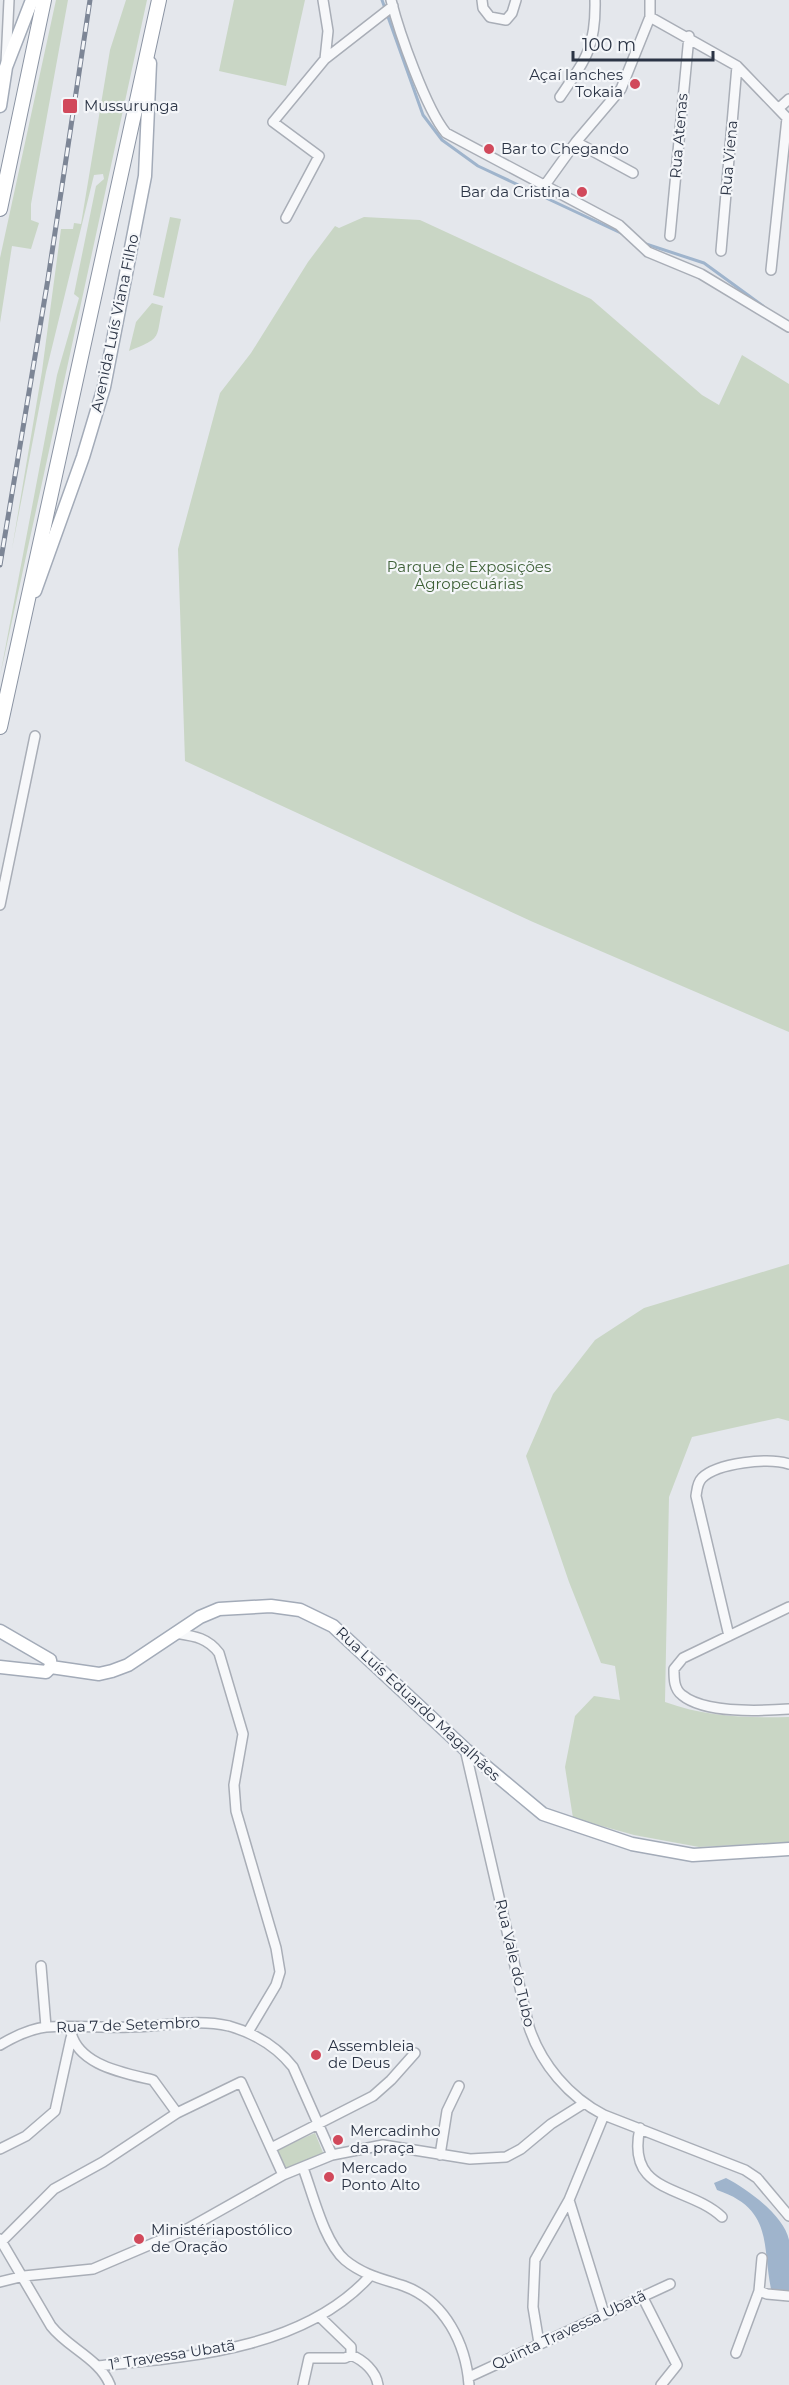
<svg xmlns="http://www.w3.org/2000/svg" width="789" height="2385" font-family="Montserrat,sans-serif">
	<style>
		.green { fill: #c9d6c5 }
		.water { fill: #9fb4cc }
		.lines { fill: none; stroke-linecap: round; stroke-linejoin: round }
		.stream { stroke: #9fb4cc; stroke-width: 3 }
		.minor-casing { stroke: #a9aeb7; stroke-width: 12 }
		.major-casing { stroke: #a3abb8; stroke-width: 15 }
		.highway-casing { stroke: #8b94a3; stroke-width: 16 }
		.minor { stroke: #f7f8fa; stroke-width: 9 }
		.major { stroke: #fff; stroke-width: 12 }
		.highway { stroke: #fff; stroke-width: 14 }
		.rail-casing { stroke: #7d8696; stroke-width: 5 }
		.rail { stroke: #f4f6f9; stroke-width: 3; stroke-dasharray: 9; stroke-linecap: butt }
		.poi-dot { fill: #d1495b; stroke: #f4f6f9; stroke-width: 2 }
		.labels { text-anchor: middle; stroke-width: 4.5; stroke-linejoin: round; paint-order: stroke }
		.poi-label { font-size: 15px; fill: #2b3445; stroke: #f4f6f9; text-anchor: start }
		.street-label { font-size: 15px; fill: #2b3445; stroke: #f4f6f9 }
		.park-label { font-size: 15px; fill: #3f6138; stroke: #f4f6f9 }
	</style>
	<rect width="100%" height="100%" fill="#e4e7ec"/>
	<!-- green -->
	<path class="green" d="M 56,0 L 68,0 L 31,204 L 31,220 L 39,223 L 31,249 L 12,246 L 0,323 L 0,258 Z
		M 126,0 L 147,0 L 0,676 L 57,375 L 79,298 L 74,294 L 96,186 L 104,179 L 103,174 L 94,175 L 46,372 L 12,549 L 42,371 L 61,229 L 73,229 L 74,223 L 81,224 L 110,50 Z
		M 234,0 L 305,0 L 286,86 L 219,71 Z
		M 170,217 L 181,219 L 164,298 L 153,295 Z
		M 364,217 L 420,220 L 591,299 L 702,395 L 719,405 L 742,355 L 789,384 L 789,1032 L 533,922 L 185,761 L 178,549 L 220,393 L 251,353 L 308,262 L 335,226 L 339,228 Z
		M 152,303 L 163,306 C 155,339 164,337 129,351 L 136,322 Z
		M 789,1264 L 789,1421 L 778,1418 L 692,1437 L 669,1497 L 665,1702 C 706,1717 746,1718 789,1717 L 789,1842 L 699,1847 L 634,1835 L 573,1818 L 565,1767 L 575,1716 L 594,1696 L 620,1700 L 615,1666 L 601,1663 L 569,1582 L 526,1456 L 553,1394 L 595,1340 L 644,1308 Z
		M 315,2133 L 324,2155 L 285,2171 L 276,2150 Z"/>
	<!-- water -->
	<path class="water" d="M 726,2178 C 747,2189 784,2215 789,2240 C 789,2256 789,2276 789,2292 L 771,2289 C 762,2244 773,2209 717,2190 L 714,2183 Z"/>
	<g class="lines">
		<!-- stream -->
		<path class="stream" d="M 382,0 L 423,115 L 442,140 L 478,166 L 623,234
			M 646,244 L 704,263 L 763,306"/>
		<defs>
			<path id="minor" d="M 323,0 L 328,31 L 325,59
				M 391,0 C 399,32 426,109 446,133 L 619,225 L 648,252 L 701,274 L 789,327
				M 482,0 L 483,8 L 490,17 L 506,20 L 512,13 L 516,0
				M 650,17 L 737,66 L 789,120
				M 6,63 L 9,0
				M 560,97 C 586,59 596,47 595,0
				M 779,108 L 789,99
				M 576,142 L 633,173
				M 545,185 L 576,142 L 621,89 L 650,17 L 650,0
				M 286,218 L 319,156 L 273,122 L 325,59 L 393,6
				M 670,236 L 689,36
				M 721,251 L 737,66
				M 771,270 L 787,118
				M 0,905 L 35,736
				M 789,1607 L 683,1658 L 674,1669 C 674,1679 674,1689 682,1695 C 705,1714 761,1711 789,1709
				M 174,1633 C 193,1636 207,1637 219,1653 L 243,1734 L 234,1785 L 236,1811 L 276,1948 L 280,1972 L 276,1985 L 248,2032
				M 729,1636 L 696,1496 C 697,1490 697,1483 702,1478 C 717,1463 769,1457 789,1464
				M 465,1749 L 529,2027 C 541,2064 569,2097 604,2115 L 745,2170 L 757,2178 L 789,2216
				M 41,1966 L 46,2027
				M 70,2027 C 74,2065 124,2073 153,2080 L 177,2113
				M 0,2045 C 15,2036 29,2029 46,2027 C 73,2025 102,2028 129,2027 C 163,2027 195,2018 229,2026 C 254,2033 277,2047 293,2067 L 332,2155
				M 640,2128 C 625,2195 688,2185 722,2217
				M 271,2148 L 373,2096 L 391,2080 L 415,2053
				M 0,2149 L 26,2136 L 55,2111 L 71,2038
				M 440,2155 L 447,2111 L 459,2086
				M 303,2168 C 313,2194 324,2242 345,2260 C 363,2275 383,2279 404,2286 C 445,2301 466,2344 469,2385
				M 569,2200 L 604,2313
				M 0,2239 L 51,2326 C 68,2348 100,2359 110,2385
				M 2,2241 L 54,2189 L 103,2162 L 177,2113 L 241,2082 L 283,2175
				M 0,2282 L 24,2276 L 93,2269 L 189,2228 L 283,2175 L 332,2155 L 383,2145 L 470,2159 L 506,2157 L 521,2149 L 551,2124 L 583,2104
				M 759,2291 L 767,2294 L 789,2296
				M 642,2296 L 677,2365 L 661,2385
				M 539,2343 L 533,2307 L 535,2260 L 569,2200 L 604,2115
				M 736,2353 L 759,2291 L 762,2258
				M 351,2355 C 363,2360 376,2371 378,2385
				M 98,2366 C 190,2357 304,2349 370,2276
				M 469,2377 L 670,2284
				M 303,2385 L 309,2358 L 345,2358 L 351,2355 L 351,2347 L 319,2316"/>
			<path id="major" d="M 0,106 L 6,67 L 32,0
				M 35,591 L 83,457 L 104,387 L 145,176 L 150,63
				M 0,1631 L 50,1660 L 51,1667
				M 0,1667 L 46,1672 L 51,1667 L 99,1674 L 112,1671 L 128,1665 L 200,1617 L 219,1609 L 271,1606 L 300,1610 L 333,1626 L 465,1749 L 543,1814 L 632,1844 L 693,1855 L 789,1849"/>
			<path id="highway" d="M 0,209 L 44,0
				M 0,727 L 159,0"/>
		</defs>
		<!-- minor casing -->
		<use href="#minor" class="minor-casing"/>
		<!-- major casing -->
		<use href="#major" class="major-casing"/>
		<!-- highway casing -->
		<use href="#highway" class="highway-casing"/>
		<!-- minor -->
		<use href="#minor" class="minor"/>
		<!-- major -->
		<use href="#major" class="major"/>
		<!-- highway -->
		<use href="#highway" class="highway"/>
		<defs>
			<path id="rail" d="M 0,565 L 48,279 L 90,0"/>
		</defs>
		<!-- rail casing -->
		<use href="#rail" class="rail-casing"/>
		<!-- rail -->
		<use href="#rail" class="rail"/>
	</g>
	<!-- markers -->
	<g class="poi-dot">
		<circle cx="635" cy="84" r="6"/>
		<rect x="62" y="98" width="16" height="16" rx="3"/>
		<circle cx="489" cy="149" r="6"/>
		<circle cx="582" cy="192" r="6"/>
		<circle cx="316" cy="2055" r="6"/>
		<circle cx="338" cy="2140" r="6"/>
		<circle cx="329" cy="2177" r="6"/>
		<circle cx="139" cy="2239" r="6"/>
	</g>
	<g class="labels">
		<!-- poi labels -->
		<g class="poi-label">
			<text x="623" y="80" text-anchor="end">Açaí lanches<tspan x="623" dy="17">Tokaia</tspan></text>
			<text x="84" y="111">Mussurunga</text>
			<text x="501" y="154">Bar to Chegando</text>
			<text x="570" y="197" text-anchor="end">Bar da Cristina</text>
			<text x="328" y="2051">Assembleia<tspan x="328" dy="17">de Deus</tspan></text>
			<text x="350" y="2136">Mercadinho<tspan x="350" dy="17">da praça</tspan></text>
			<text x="341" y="2173">Mercado<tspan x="341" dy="17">Ponto Alto</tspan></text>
			<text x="151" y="2235">Ministériapostólico<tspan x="151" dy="17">de Oração</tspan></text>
		</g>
		<!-- street labels -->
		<g class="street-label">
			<text transform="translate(679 136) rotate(-85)" y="5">Rua Atenas</text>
			<text transform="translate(729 158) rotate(-85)" y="5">Rua Viena</text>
			<text transform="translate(115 323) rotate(-78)" y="5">Avenida Luís Viana Filho</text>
			<text transform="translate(418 1704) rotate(43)" y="5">Rua Luís Eduardo Magalhães</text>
			<text transform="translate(515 1963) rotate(77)" y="5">Rua Vale do Tubo</text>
			<text transform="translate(128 2025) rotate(-2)" y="5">Rua 7 de Setembro</text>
			<text transform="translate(569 2330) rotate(-25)" y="5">Quinta Travessa Ubatã</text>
			<text transform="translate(172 2355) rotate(-9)" y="5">1ª Travessa Ubatã</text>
		</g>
		<!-- park labels -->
		<g class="park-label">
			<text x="469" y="572">Parque de Exposições<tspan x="469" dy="17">Agropecuárias</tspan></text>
		</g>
	</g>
	<!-- scale -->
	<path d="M573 51v9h140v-9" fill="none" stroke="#2b3445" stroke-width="3"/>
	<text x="582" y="51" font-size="18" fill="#2b3445" stroke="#f4f6f9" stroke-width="4.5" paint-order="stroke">100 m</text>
</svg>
